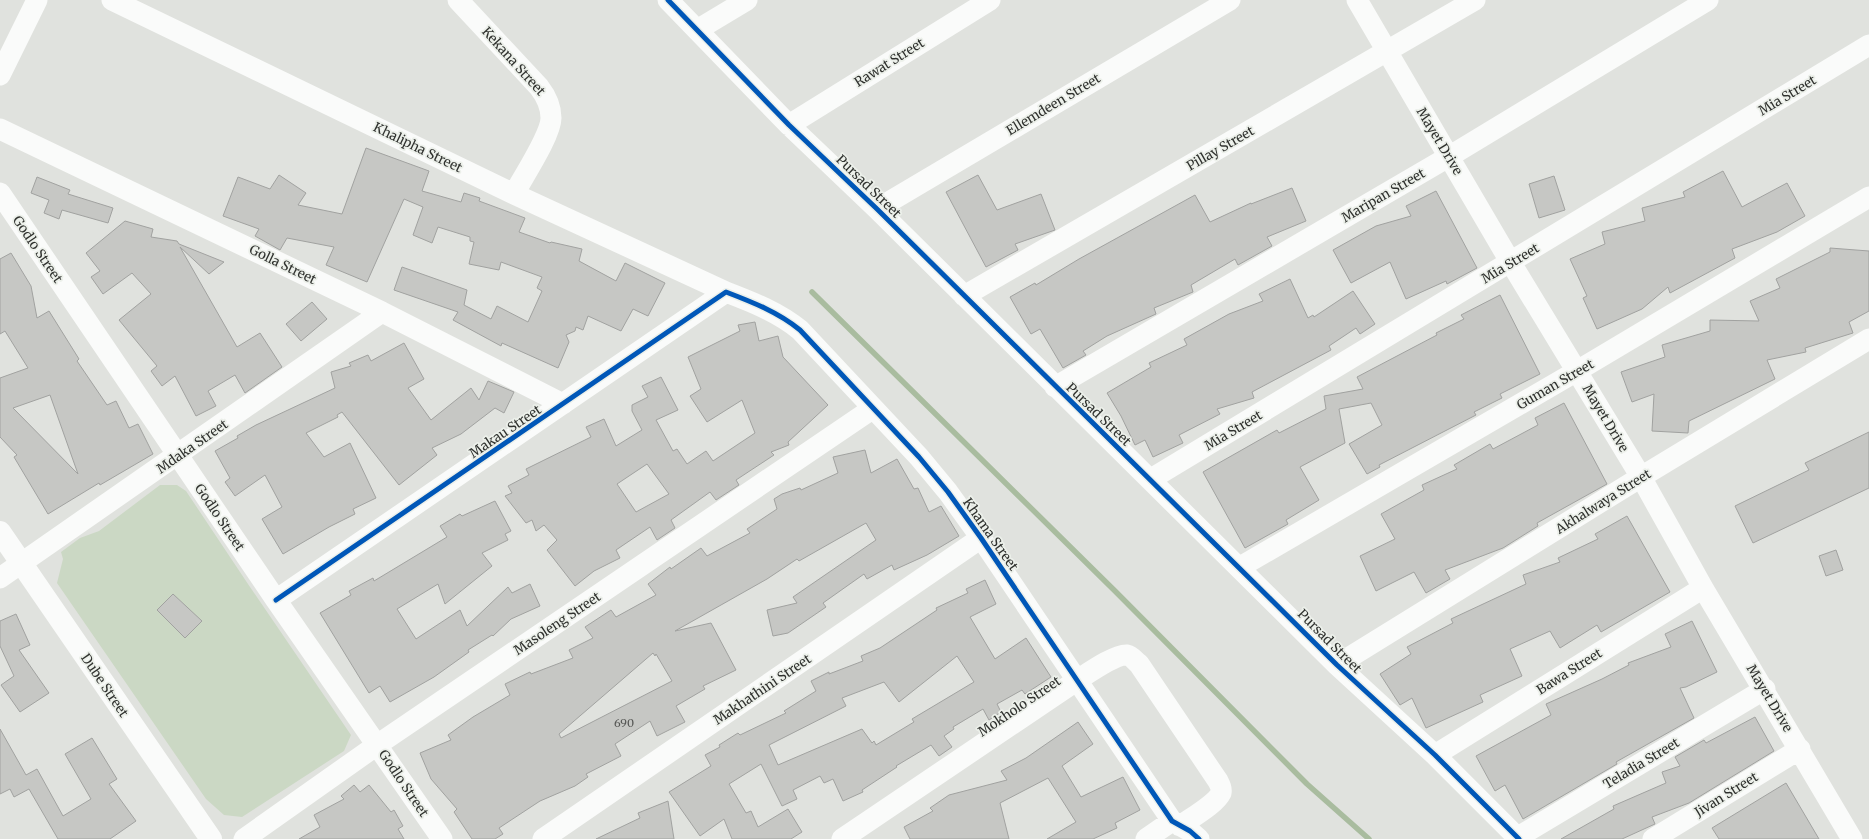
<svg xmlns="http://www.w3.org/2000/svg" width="1869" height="839" font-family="Merriweather,serif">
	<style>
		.green { fill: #cbd8c4 }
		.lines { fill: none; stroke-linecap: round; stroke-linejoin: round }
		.stream { stroke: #a9bc9f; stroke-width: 5.5 }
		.building { fill: #c6c7c4; stroke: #a1a2a0; fill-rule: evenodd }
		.minor { stroke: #fafbfa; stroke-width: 21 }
		.tertiary { stroke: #fafbfa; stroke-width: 22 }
		.cycleway-casing { stroke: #ecf0ea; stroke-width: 8 }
		.cycleway { stroke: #0057b8; stroke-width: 5 }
		.labels { text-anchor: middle; stroke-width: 3.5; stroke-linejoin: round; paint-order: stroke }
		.number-label { font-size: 11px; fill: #555654 }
		.street-label { font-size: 13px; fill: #2f312e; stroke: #ecf0ea }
	</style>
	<rect width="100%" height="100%" fill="#e0e2de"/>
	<!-- green -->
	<path class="green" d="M 160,485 L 177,485 L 186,491 L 250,587 L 351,735 L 344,751 L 242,817 L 224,815 L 206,799 L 57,583 L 63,559 L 61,552 L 80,538 L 99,531 Z"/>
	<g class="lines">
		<!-- stream -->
		<path class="stream" d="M 812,292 L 1115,591 L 1307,784 L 1369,839"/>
	</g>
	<!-- building -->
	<path class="building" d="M 366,148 L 429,171 L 422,191 L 461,202 L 464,193 L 480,198 L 479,201 L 525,218 L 519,232 L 550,243 L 551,242 L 582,249 L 579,261 L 616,281 L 625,263 L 665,283 L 648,316 L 633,309 L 621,331 L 588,316 L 583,330 L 576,327 L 575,331 L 566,335 L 569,342 L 558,368 L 502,343 L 501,346 L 453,320 L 458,312 L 394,290 L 402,267 L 467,290 L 464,305 L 491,319 L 497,306 L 528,322 L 542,291 L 537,288 L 542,277 L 501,262 L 499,270 L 469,264 L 474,242 L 470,241 L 470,237 L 438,227 L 432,243 L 413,235 L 423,207 L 404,199 L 367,282 L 326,265 L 334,247 L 287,238 L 280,250 L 255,236 L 259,229 L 223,216 L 238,177 L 270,189 L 279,175 L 306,193 L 298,205 L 342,214 Z
		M 1723,171 L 1742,207 L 1787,183 L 1805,216 L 1777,232 L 1732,249 L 1735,258 L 1670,293 L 1668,287 L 1642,309 L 1597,329 L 1583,298 L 1587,296 L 1570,259 L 1605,244 L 1602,232 L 1645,221 L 1642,208 L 1685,197 L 1683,192 Z
		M 978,175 L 997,210 L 1041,194 L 1055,230 L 1015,244 L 1018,250 L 986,267 L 946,192 Z
		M 1554,176 L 1565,210 L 1539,218 L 1529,184 Z
		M 37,177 L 70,190 L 68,194 L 113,208 L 108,223 L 62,210 L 59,219 L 44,213 L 49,200 L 31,193 Z
		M 1292,188 L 1306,221 L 1267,237 L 1272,246 L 1238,265 L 1235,259 L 1191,285 L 1193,292 L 1154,308 L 1156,314 L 1107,336 L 1083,351 L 1086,355 L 1063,368 L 1040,329 L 1031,334 L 1010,297 L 1035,283 L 1036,285 L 1079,259 L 1195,195 L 1210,222 L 1251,203 L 1251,204 Z
		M 1436,191 L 1477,268 L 1447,284 L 1446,281 L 1406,299 L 1390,262 L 1351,283 L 1333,250 L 1376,226 L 1411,216 L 1406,206 Z
		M 125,221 L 153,229 L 151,237 L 177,241 L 179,244 L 224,262 L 209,274 L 180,247 L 237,347 L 260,333 L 282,367 L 245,393 L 235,375 L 208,391 L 216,406 L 196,416 L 175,376 L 162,386 L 151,371 L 157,366 L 119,320 L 151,294 L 132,273 L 103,294 L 91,277 L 100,271 L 86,253 Z
		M 1830,248 L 1869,251 L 1869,311 L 1849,322 L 1853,333 L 1805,348 L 1806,352 L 1767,360 L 1775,379 L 1689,421 L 1688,433 L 1652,431 L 1654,394 L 1632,402 L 1621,372 L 1665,357 L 1662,345 L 1710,331 L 1710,320 L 1759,321 L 1750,301 L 1780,288 L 1776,279 L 1830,252 Z
		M 11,253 L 31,286 L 37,318 L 49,311 L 79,359 L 77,361 L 107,405 L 116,401 L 129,428 L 138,424 L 153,454 L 100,485 L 99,483 L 48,514 L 14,457 L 17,455 L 0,437 L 0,378 L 28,368 L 5,331 L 0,334 L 0,259 ZM 50,395 L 78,474 L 13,408 Z
		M 1290,279 L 1308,318 L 1313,315 L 1314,317 L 1353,291 L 1375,324 L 1360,334 L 1356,328 L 1329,346 L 1331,350 L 1252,392 L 1254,398 L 1217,409 L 1220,414 L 1179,435 L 1183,443 L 1153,457 L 1145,440 L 1135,445 L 1121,416 L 1107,393 L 1151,367 L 1149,363 L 1187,345 L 1184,339 L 1229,314 L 1263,301 L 1259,294 Z
		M 1500,295 L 1540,374 L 1500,394 L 1502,398 L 1474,412 L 1476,415 L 1379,465 L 1380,467 L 1367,474 L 1349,444 L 1382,425 L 1371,403 L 1339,409 L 1345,443 L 1300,467 L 1319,500 L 1286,520 L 1288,524 L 1245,548 L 1203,472 L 1277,430 L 1279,433 L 1326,409 L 1324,396 L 1363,389 L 1357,377 L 1437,335 L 1436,333 L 1464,319 L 1461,315 Z
		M 312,302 L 327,319 L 301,341 L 286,324 Z
		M 755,322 L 759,341 L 778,336 L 783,357 L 828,405 L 788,442 L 789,445 L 771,452 L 774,455 L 736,480 L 739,485 L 716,500 L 710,492 L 671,520 L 675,528 L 657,540 L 650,527 L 616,550 L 620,558 L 594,571 L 575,586 L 547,550 L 557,540 L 544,525 L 536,531 L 532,520 L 526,523 L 505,496 L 512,493 L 508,486 L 529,475 L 526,469 L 591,437 L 586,427 L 604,419 L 616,446 L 642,430 L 632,411 L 632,405 L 648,397 L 642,386 L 661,377 L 678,410 L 656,420 L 673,451 L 677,449 L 687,464 L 706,451 L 713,461 L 755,433 L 742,400 L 707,422 L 690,396 L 701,389 L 688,357 L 740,331 L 738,325 ZM 647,464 L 669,494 L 636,512 L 617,484 Z
		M 404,343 L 424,379 L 408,388 L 431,420 L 471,388 L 479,400 L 488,381 L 514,392 L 504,413 L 495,408 L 461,434 L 432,448 L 437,455 L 399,485 L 342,412 L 337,415 L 338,417 L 306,433 L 324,457 L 350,443 L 376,498 L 353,509 L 355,514 L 329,527 L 283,554 L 262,519 L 282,507 L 265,475 L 235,496 L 225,482 L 230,478 L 215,451 L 238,438 L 237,436 L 256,425 L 335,388 L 331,372 L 351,366 L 349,363 L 368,355 L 371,361 Z
		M 1564,403 L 1607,484 L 1537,523 L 1538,526 L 1503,548 L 1445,570 L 1450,579 L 1426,593 L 1414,572 L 1376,591 L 1360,556 L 1395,539 L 1381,514 L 1424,490 L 1422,485 L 1457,469 L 1454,465 L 1490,444 L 1493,449 L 1538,425 L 1535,418 Z
		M 1869,432 L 1869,488 L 1753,543 L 1735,506 L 1809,470 L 1805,463 Z
		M 865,450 L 871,473 L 897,459 L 914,489 L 918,488 L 929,512 L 941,506 L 959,536 L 927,555 L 894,570 L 892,565 L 867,579 L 864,574 L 823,603 L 826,607 L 788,633 L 773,636 L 767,610 L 797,603 L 793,597 L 876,540 L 866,523 L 799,561 L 797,559 L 767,579 L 675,631 L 711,623 L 736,670 L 703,686 L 705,689 L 676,706 L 685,722 L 657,736 L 650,721 L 615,744 L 621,756 L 586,774 L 588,777 L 575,786 L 540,801 L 499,828 L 503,834 L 495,839 L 472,839 L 454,812 L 457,809 L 431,779 L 420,753 L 451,740 L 448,735 L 473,717 L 510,695 L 505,684 L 530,672 L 531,674 L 573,658 L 569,650 L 593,638 L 585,627 L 611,610 L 616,617 L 656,595 L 648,584 L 670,567 L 671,569 L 701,548 L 707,556 L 750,533 L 747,529 L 777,509 L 774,499 L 782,494 L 800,488 L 801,490 L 838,473 L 833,457 ZM 653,653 L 655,656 L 656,654 L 672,681 L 561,738 L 559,734 Z
		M 495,501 L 511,531 L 505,534 L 508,540 L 482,553 L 492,566 L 445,604 L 438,584 L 397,609 L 416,639 L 460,610 L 467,626 L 508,587 L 512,593 L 530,584 L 540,606 L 511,619 L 493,636 L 492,635 L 468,650 L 469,652 L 434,677 L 390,702 L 380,686 L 369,693 L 320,613 L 351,595 L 349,591 L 373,578 L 374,581 L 447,537 L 440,526 L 460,514 L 462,516 Z
		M 1627,516 L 1670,592 L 1601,632 L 1597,625 L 1560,648 L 1550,631 L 1510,649 L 1522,676 L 1480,695 L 1483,702 L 1426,728 L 1412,698 L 1400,705 L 1380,674 L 1411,654 L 1407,647 L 1453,623 L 1451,619 L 1526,584 L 1523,575 L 1560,562 L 1558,558 L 1598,539 L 1595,534 Z
		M 1836,550 L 1843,570 L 1826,576 L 1819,556 Z
		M 985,580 L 996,604 L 970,617 L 995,659 L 1026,638 L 1051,677 L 1025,694 L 1022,690 L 997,704 L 1001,712 L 989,720 L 983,709 L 953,727 L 954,729 L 944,736 L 952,747 L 939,756 L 931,745 L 896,766 L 897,767 L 862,790 L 863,792 L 843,801 L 833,779 L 824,783 L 820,776 L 793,790 L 797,799 L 782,806 L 761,764 L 729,784 L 746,813 L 751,811 L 758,827 L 788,809 L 802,832 L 791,839 L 732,839 L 724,819 L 700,836 L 669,792 L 711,766 L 705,755 L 720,747 L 719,745 L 738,733 L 740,735 L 786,713 L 784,711 L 816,691 L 811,681 L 829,672 L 829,674 L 863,661 L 861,656 L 880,648 L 937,610 L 936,608 L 968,593 L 966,589 ZM 957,656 L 974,682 L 912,719 L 914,722 L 876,745 L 874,741 L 872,743 L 862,729 L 778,765 L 769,745 L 846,706 L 842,698 L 884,682 L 899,702 Z
		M 173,594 L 202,621 L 185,638 L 157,610 Z
		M 16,614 L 30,645 L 19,650 L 49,693 L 20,712 L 1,685 L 14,676 L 0,646 L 0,621 Z
		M 1692,621 L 1717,672 L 1686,687 L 1680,688 L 1694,718 L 1616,762 L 1617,764 L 1523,819 L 1505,785 L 1495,791 L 1476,756 L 1551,715 L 1546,704 L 1602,679 L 1629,665 L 1628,663 L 1671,647 L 1665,634 Z
		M 1755,717 L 1774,751 L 1689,803 L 1652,817 L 1655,824 L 1622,839 L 1561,839 L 1614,809 L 1613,806 L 1666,783 L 1662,772 L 1680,766 L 1675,757 L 1704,740 L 1706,743 Z
		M 1078,722 L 1093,744 L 1062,766 L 1081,797 L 1123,777 L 1140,810 L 1115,823 L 1117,828 L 1093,839 L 1047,839 L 1076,822 L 1048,778 L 1000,803 L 1009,839 L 910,839 L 904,827 L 933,811 L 930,808 L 949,795 L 1007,780 L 1001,771 L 1026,758 Z
		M 0,729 L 26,775 L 37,769 L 63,816 L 91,799 L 65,754 L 92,738 L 117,779 L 109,784 L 136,821 L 110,839 L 58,839 L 29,789 L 14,797 L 10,789 L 0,794 Z
		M 1786,783 L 1819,839 L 1719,839 L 1712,828 Z
		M 354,785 L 360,792 L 369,785 L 391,812 L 394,810 L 403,826 L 398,829 L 404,839 L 299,839 L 320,827 L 314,815 L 344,799 L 341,796 Z
		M 668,801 L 674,839 L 596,839 L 640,818 L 638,813 Z"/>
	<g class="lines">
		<!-- minor -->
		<path class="minor" d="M 112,0 L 514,194 L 726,292
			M 458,0 L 539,87 C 546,96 551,106 551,118 C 551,135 523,177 514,194
			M 668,0 L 789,125 L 877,209 L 1337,665 L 1435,755 L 1519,839
			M 1357,0 L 1511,263 L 1641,477 L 1703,588 L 1852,839
			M 697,30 L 747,0
			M 0,75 L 37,0
			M 789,125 L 990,0
			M 0,129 L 382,312 L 563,404
			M 0,193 L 276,600 L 442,839
			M 877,209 L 1230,0
			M 964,296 L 1475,0
			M 1055,387 L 1450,156 L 1708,0
			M 1151,479 L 1869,45
			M 1240,567 L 1577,371 L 1869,197
			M 0,578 L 382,312
			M 276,600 L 726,292 C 752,302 778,312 800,330 L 919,457 L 948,492 L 981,538 L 1172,821 L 1190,831 L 1199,839
			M 1337,665 L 1641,477 L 1869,339
			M 1435,755 L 1703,588
			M 1518,837 L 1765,689
			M 244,839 L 377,745 L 872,409
			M 543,839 L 981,538
			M 842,839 L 1076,681 C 1087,674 1115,654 1127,655 C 1132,656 1135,661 1139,664 L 1218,781 C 1220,785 1222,789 1221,793 C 1216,804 1191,818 1180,826
			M 1146,839 L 1172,821
			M 1653,839 L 1800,749"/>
		<!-- tertiary -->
		<path class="tertiary" d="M 0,532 L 211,839"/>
		<defs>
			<path id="cycleway" d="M 668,0 L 789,125 L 877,209 L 1337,665 L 1435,755 L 1519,839
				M 276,600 L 726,292 C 752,302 778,312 800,330 L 919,457 L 948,492 L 981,538 L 1172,821 L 1190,831 L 1199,839"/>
		</defs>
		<!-- cycleway casing -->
		<use href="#cycleway" class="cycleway-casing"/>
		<!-- cycleway -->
		<use href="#cycleway" class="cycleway"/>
	</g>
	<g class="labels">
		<!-- number labels -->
		<g class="number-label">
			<text x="624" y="727">690</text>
		</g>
		<!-- street labels -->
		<g class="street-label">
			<text transform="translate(514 61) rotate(48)" y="5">Kekana Street</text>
			<text transform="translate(889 62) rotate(-32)" y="5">Rawat Street</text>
			<text transform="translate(1787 95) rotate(-31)" y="5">Mia Street</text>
			<text transform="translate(1053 104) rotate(-31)" y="5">Ellemdeen Street</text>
			<text transform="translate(1440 141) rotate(59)" y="5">Mayet Drive</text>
			<text transform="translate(418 147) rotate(26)" y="5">Khalipha Street</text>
			<text transform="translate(1220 148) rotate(-30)" y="5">Pillay Street</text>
			<text transform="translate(869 186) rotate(44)" y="5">Pursad Street</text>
			<text transform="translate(1383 195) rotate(-30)" y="5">Maripan Street</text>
			<text transform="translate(38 249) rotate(56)" y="5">Godlo Street</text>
			<text transform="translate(1510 263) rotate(-31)" y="5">Mia Street</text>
			<text transform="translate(283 264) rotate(26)" y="5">Golla Street</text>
			<text transform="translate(1555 384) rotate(-30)" y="5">Guman Street</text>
			<text transform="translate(1099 414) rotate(44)" y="5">Pursad Street</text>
			<text transform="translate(1606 418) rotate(59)" y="5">Mayet Drive</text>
			<text transform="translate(1233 430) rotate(-31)" y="5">Mia Street</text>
			<text transform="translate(505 431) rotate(-34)" y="5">Makau Street</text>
			<text transform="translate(192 446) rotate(-35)" y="5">Mdaka Street</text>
			<text transform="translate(1603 501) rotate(-32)" y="5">Akhalwaya Street</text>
			<text transform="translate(220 517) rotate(56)" y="5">Godlo Street</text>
			<text transform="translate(991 534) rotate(55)" y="5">Khama Street</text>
			<text transform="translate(557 623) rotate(-34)" y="5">Masoleng Street</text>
			<text transform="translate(1330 641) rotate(45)" y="5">Pursad Street</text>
			<text transform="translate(1569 671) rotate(-32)" y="5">Bawa Street</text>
			<text transform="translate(105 685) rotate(56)" y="5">Dube Street</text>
			<text transform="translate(762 689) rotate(-34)" y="5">Makhathini Street</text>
			<text transform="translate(1770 698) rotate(59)" y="5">Mayet Drive</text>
			<text transform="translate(1019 706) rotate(-34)" y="5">Mokholo Street</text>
			<text transform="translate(1641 763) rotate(-31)" y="5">Teladia Street</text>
			<text transform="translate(404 783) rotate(56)" y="5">Godlo Street</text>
			<text transform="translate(1726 794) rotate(-32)" y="5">Jivan Street</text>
		</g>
	</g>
</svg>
